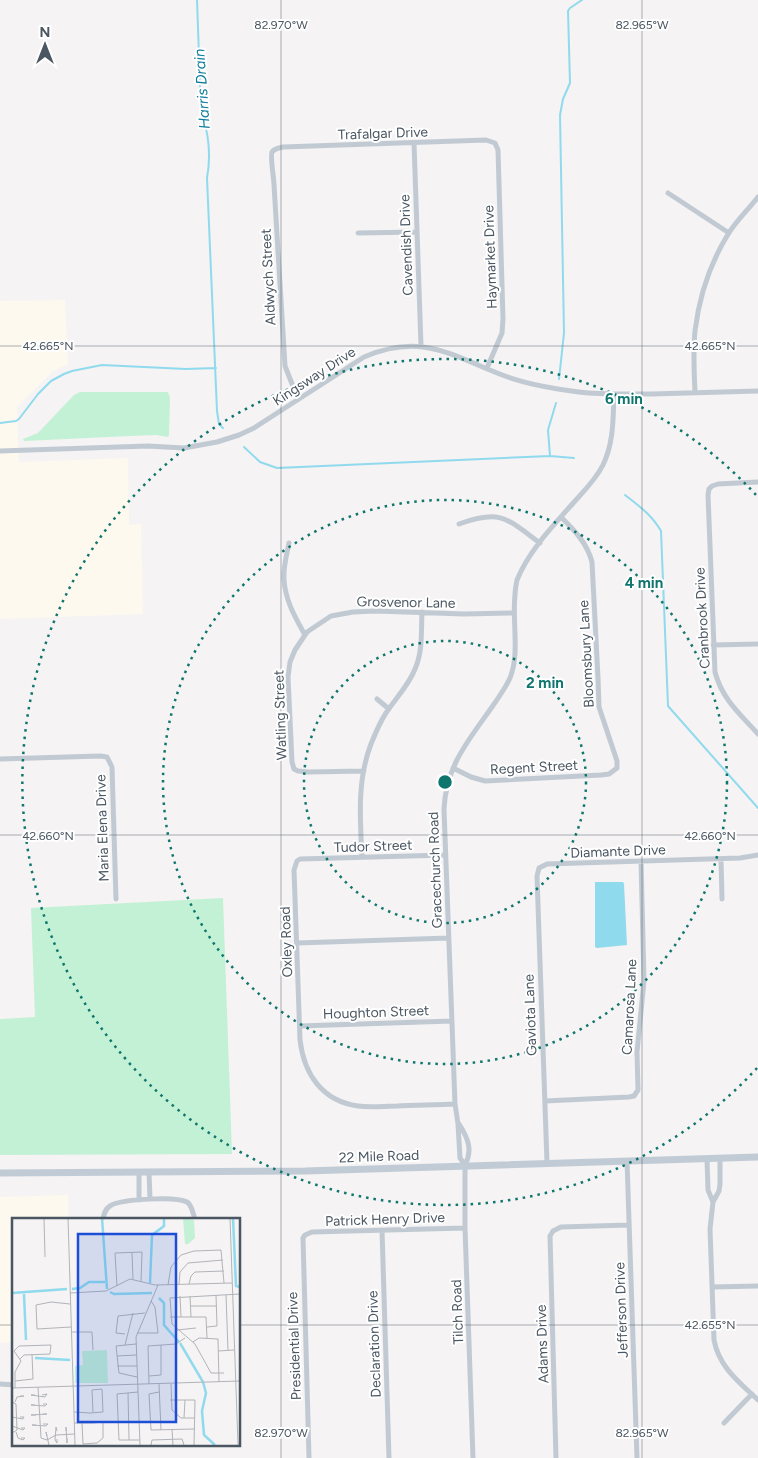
<svg xmlns="http://www.w3.org/2000/svg" width="758" height="1458" font-family="Figtree,sans-serif">
	<style>
		.commercial { fill: #fdf9ef }
		.green { fill: #c3f1d5 }
		.water { fill: #90daee }
		.lines { fill: none; stroke-linecap: round; stroke-linejoin: round }
		.stream { stroke: #90daee; stroke-width: 2 }
		.street { stroke: #c1cad2; stroke-width: 5 }
		.secondary { stroke: #c1cbd6; stroke-width: 7 }
		.ticks { fill: none; stroke: #4a5661; stroke-width: 1; stroke-opacity: 0.45 }
		.ring { fill: none; stroke: #0f766e; stroke-width: 2.5; stroke-dasharray: 2.5 5 }
		.labels { text-anchor: middle; stroke-width: 4; stroke-linejoin: round; paint-order: stroke }
		.street-label { font-size: 14px; fill: #4a5661; stroke: #fff }
		.water-label { font-size: 15px; font-style: italic; fill: #0c7c9b; stroke: #fff }
		.inset-river { fill: none; stroke: #90daee; stroke-width: 2.5 }
		.inset-road { fill: none; stroke: #b1b4b9; stroke-width: 1 }
		.view { fill: #1d4ed8; fill-opacity: 0.15; stroke: #1d4ed8; stroke-width: 2.5 }
		.inset-edge { fill: none; stroke: #4a5661; stroke-width: 2.5 }
		.ticks-label { font-size: 12px; text-anchor: middle; fill: #4a5661; stroke: #fff; stroke-width: 4; stroke-linejoin: round; paint-order: stroke }
		.centre { fill: #0f766e; stroke: #fff; stroke-width: 2.5 }
		.ring-label { font-size: 15px; text-anchor: middle; font-weight: bold; fill: #0f766e; stroke: #fff; stroke-width: 4; stroke-linejoin: round; paint-order: stroke }
	</style>
	<rect width="100%" height="100%" fill="#f5f3f3"/>
	<!-- commercial -->
	<path class="commercial" d="M 65,300 L 68,364 L 52,372 L 17,407 L 19,462 L 128,458 L 129,525 L 141,524 L 143,614 L 0,619 L 0,301 Z
		M 68,1195 L 68,1219 L 14,1219 L 14,1342 L 0,1343 L 0,1197 Z"/>
	<!-- green -->
	<path class="green" d="M 80,392 L 168,392 L 170,398 L 169,435 L 168,437 L 156,435 L 129,436 L 24,441 L 23,439 L 38,433 L 74,395 Z
		M 223,898 L 232,1154 L 0,1155 L 0,1019 L 35,1017 L 31,908 Z"/>
	<!-- water -->
	<path class="water" d="M 595,882 L 623,882 L 624,884 L 627,945 L 597,948 L 595,947 Z"/>
	<g class="lines">
		<!-- stream -->
		<path class="stream" d="M 197,0 L 201,112 C 209,132 211,157 207,178 L 217,411 L 219,424 L 223,428
			M 559,379 L 564,333 L 560,115 L 563,99 L 570,83 L 568,11 L 570,8 L 582,0
			M 0,423 L 16,421 L 19,419 L 38,394 L 51,381 L 64,374 L 72,371 L 102,365 L 186,369 L 216,368
			M 244,447 L 260,462 L 277,468 L 550,456 L 574,458
			M 550,456 L 548,430 L 556,403
			M 625,495 C 639,506 652,515 661,531 L 668,706 L 758,808"/>
		<!-- street -->
		<path class="street" d="M 414,143 L 421,346
			M 668,193 L 729,233
			M 358,233 L 417,232
			M 695,392 C 694,372 693,351 695,331 C 699,298 710,264 727,236 C 735,222 748,210 758,197
			M 298,399 L 285,366 L 274,185 C 274,179 270,156 272,152 C 275,148 279,148 283,147 L 486,140 L 495,143 L 498,150 L 503,319 L 502,333 L 487,368
			M 0,451 L 148,446 L 184,448 L 217,442 L 239,435 L 254,428 L 364,357 C 423,332 452,356 505,376 C 529,385 555,389 579,392 C 603,395 628,394 652,394 C 687,393 723,392 758,391
			M 758,482 L 718,484 L 712,486 L 709,489 L 708,495 L 715,672 C 722,699 740,714 758,734
			M 459,524 C 501,509 506,518 540,543
			M 289,543 C 287,554 283,567 284,579 C 285,600 295,617 305,635
			M 713,645 L 758,644
			M 377,699 L 389,709
			M 0,759 L 100,756 L 107,757 L 112,767 L 116,899
			M 453,768 L 471,777 L 485,781 L 601,775 L 609,774 L 617,768 L 617,761 L 599,707 L 598,678 L 592,562 C 587,543 575,531 561,517
			M 364,771 L 308,772 L 298,771 L 294,769 L 292,762 L 288,677 L 290,662 L 295,650 L 307,632 L 331,616 L 353,612 L 376,611 L 464,614 L 513,613
			M 446,855 L 300,859 L 297,861 L 294,870 L 300,1040 C 304,1074 322,1101 358,1106 C 371,1108 384,1106 397,1106 C 416,1105 436,1105 455,1104
			M 362,857 C 360,819 357,780 371,744 C 375,734 380,722 386,713 C 395,699 409,685 415,669 C 423,651 421,631 422,612
			M 721,859 L 722,899
			M 297,943 L 449,938
			M 300,1026 L 452,1021
			M 545,1101 L 629,1097 L 634,1096 L 638,1090 L 637,1052 L 644,981 L 641,861
			M 459,1124 C 468,1138 473,1150 465,1165 L 465,1228 L 473,1458
			M 720,1158 L 720,1184 L 719,1191 L 713,1202 L 710,1229 L 714,1340 C 719,1367 739,1382 758,1400
			M 707,1159 L 708,1190 L 713,1202
			M 627,1161 L 637,1458
			M 547,1163 L 537,876 L 539,868 L 547,864 L 740,858 L 758,855
			M 465,1165 L 460,1158 L 458,1124 L 455,1104 L 444,809 C 446,766 468,741 492,707 C 498,698 505,689 510,678 C 520,654 512,622 515,595 C 515,590 516,585 517,580 C 529,550 554,525 575,501 C 585,490 596,479 603,465 C 614,442 613,418 614,394
			M 139,1172 L 139,1200
			M 149,1172 L 150,1199
			M 103,1219 C 104,1214 105,1209 110,1206 C 119,1199 176,1196 187,1202 C 192,1205 193,1214 195,1219
			M 382,1230 L 389,1458
			M 712,1287 L 758,1286
			M 0,1384 L 14,1385
			M 724,1423 L 752,1394
			M 309,1458 L 303,1238 L 305,1235 L 312,1232 L 465,1228
			M 556,1458 L 550,1236 L 553,1231 L 561,1227 L 629,1225"/>
		<!-- secondary -->
		<path class="secondary" d="M 0,1173 L 305,1171 L 758,1157"/>
	</g>
	<!-- ticks -->
	<path class="ticks" d="M 281,0 L 281,1458M 642,0 L 642,1458M 0,346 L 758,346M 0,835 L 758,835M 0,1325 L 14,1325M 239,1325 L 758,1325"/>
	<!-- distance rings -->
	<g class="ring">
		<circle cx="445" cy="782" r="141"/>
		<circle cx="445" cy="782" r="282"/>
		<path d="M757 1068A423 423 0 1 1 757 496"/>
	</g>
	<g class="labels">
		<!-- street labels -->
		<g class="street-label">
			<text transform="translate(383 133) rotate(-2)" y="5">Trafalgar Drive</text>
			<text transform="translate(406 245) rotate(-92)" y="5">Cavendish Drive</text>
			<text transform="translate(490 257) rotate(-92)" y="5">Haymarket Drive</text>
			<text transform="translate(268 277) rotate(-93)" y="5">Aldwych Street</text>
			<text transform="translate(314 376) rotate(-33)" y="5">Kingsway Drive</text>
			<text transform="translate(406 602) rotate(1)" y="5">Grosvenor Lane</text>
			<text transform="translate(702 618) rotate(-93)" y="5">Cranbrook Drive</text>
			<text transform="translate(586 654) rotate(-93)" y="5">Bloomsbury Lane</text>
			<text transform="translate(280 715) rotate(-92)" y="5">Watling Street</text>
			<text transform="translate(534 767) rotate(-3)" y="5">Regent Street</text>
			<text transform="translate(102 828) rotate(-92)" y="5">Maria Elena Drive</text>
			<text transform="translate(373 846) rotate(-2)" y="5">Tudor Street</text>
			<text transform="translate(618 851) rotate(-2)" y="5">Diamante Drive</text>
			<text transform="translate(435 870) rotate(-92)" y="5">Gracechurch Road</text>
			<text transform="translate(286 942) rotate(-92)" y="5">Oxley Road</text>
			<text transform="translate(629 1007) rotate(-87)" y="5">Camarosa Lane</text>
			<text transform="translate(376 1012) rotate(-2)" y="5">Houghton Street</text>
			<text transform="translate(530 1015) rotate(-92)" y="5">Gaviota Lane</text>
			<text transform="translate(379 1156) rotate(-2)" y="5">22 Mile Road</text>
			<text transform="translate(385 1219) rotate(-2)" y="5">Patrick Henry Drive</text>
			<text transform="translate(621 1310) rotate(-92)" y="5">Jefferson Drive</text>
			<text transform="translate(457 1312) rotate(-92)" y="5">Tilch Road</text>
			<text transform="translate(374 1344) rotate(-92)" y="5">Declaration Drive</text>
			<text transform="translate(542 1344) rotate(-92)" y="5">Adams Drive</text>
			<text transform="translate(294 1346) rotate(-92)" y="5">Presidential Drive</text>
		</g>
		<!-- water labels -->
		<g class="water-label">
			<text transform="translate(202 89) rotate(-94)" y="5">Harris Drain</text>
		</g>
	</g>
	<!-- overview -->
	<g transform="translate(12 1218)">
		<rect width="228" height="228" fill="#f5f3f3"/>
		<path d="M 171,0 L 182,2 L 183,20 L 176,26 L 173,26 ZM 95,132 L 96,165 L 63,165 L 63,148 L 71,147 L 70,133 Z" fill="#c3f1d5"/>
		<path class="inset-river" d="M 90,0 L 95,71M 221,0 L 224,68 L 228,69M 138,65 L 140,17 L 152,8 L 152,0M 60,71 L 68,70 L 77,64 L 93,64M 98,74 L 102,76 L 140,75M 0,75 L 55,71M 12,76 L 14,122M 147,80 L 152,85 L 152,107 L 167,124M 168,125 L 191,164 L 194,175 L 190,193 L 192,217 L 203,227M 23,140 L 58,142"/>
		<path class="inset-road" d="M 32,0 L 33,39M 56,0 L 63,227M 218,0 L 226,227M 120,35 L 121,61M 167,66 L 168,54 L 176,45 L 211,42M 177,66 L 179,58 L 183,54 L 212,53M 156,67 L 159,49 L 169,37 L 182,33 L 209,32 L 212,65M 105,68 L 103,35 L 130,34 L 129,64M 58,75 L 94,73 L 118,61 L 143,67 L 220,65M 214,77 L 216,133M 168,78 L 169,99M 178,78 L 179,99M 58,86 L 39,84 L 24,87 L 25,111 L 59,109M 179,88 L 205,88M 106,98 L 133,95M 106,98 L 104,115 L 113,116M 158,99 L 194,99 L 195,120M 195,109 L 205,108 L 204,77M 165,112 L 184,110M 59,114 L 80,114 L 81,132M 125,115 L 146,115 L 143,89 L 139,83M 181,124 L 187,120 L 206,121 L 207,164M 124,126 L 104,128 L 107,155 L 125,159M 113,127 L 121,95M 206,133 L 222,132M 105,138 L 124,137M 105,148 L 125,148M 212,155 L 199,155 L 183,126 L 160,106 L 158,80 L 228,76M 137,158 L 149,157 L 149,127M 3,163 L 21,161 L 20,136M 137,166 L 136,128 L 164,126 L 173,120M 147,166 L 149,212M 159,166 L 160,192 L 169,200 L 182,200M 26,169 L 29,220 L 35,222 L 44,217 L 63,216M 0,170 L 228,163M 3,170 L 3,154 L 9,143 L 2,133 L 7,128 L 39,127 L 38,136 L 12,137 L 8,141M 126,174 L 105,176 L 107,222 L 128,222M 147,174 L 137,176 L 139,212 L 183,211M 116,175 L 117,222M 23,177 L 19,177 L 33,179 L 35,176 L 30,177M 158,182 L 183,182 L 182,227M 0,184 L 4,186 L 5,212 L 0,215M 3,184 L 5,179 L 12,178 L 8,178M 23,187 L 19,187 L 33,188 L 35,186 L 31,186M 62,194 L 78,195 L 91,194 L 90,171 L 80,172 L 81,194M 24,197 L 19,197 L 35,196 L 31,196M 0,199 L 11,201 L 12,199 L 8,199M 172,200 L 173,182M 62,205 L 81,205 L 90,204 L 91,205 L 91,220 L 85,225 L 71,226 L 70,205M 24,207 L 20,207 L 34,208 L 36,206 L 31,206M 0,208 L 11,212 L 13,210 L 9,210M 160,211 L 161,227M 45,213 L 44,209 L 43,222 L 45,225 L 45,221M 54,213 L 54,209 L 55,225 L 55,220M 4,214 L 6,220 L 11,222 L 13,220 L 9,220M 35,218 L 34,214 L 37,227M 128,227 L 124,119 L 146,67M 139,227 L 140,222 L 170,221 L 172,227"/>
		<path class="view" d="M 66,16 L 164,16 L 164,204 L 66,204 Z"/>
		<rect width="228" height="228" class="inset-edge"/>
	</g>
	<g class="ticks-label">
		<text x="281" y="29">82.970°W</text>
		<text x="642" y="29">82.965°W</text>
		<text x="48" y="350">42.665°N</text>
		<text x="710" y="350">42.665°N</text>
		<text x="48" y="840">42.660°N</text>
		<text x="710" y="840">42.660°N</text>
		<text x="710" y="1329">42.655°N</text>
		<text x="281" y="1437">82.970°W</text>
		<text x="642" y="1437">82.965°W</text>
	</g>
	<circle cx="445" cy="782" r="8" class="centre"/>
	<g class="ring-label">
		<text x="624" y="404">6 min</text>
		<text x="644" y="588">4 min</text>
		<text x="545" y="688">2 min</text>
	</g>
	<!-- north arrow -->
	<g transform="translate(45 45)" stroke="#ffffff" stroke-width="4" paint-order="stroke">
	<path d="M0-4L9 19L0 12L-9 19Z" fill="#4a5661"/>
	<text y="-8" font-size="14" font-weight="bold" text-anchor="middle" fill="#4a5661">N</text>
	</g>
</svg>
